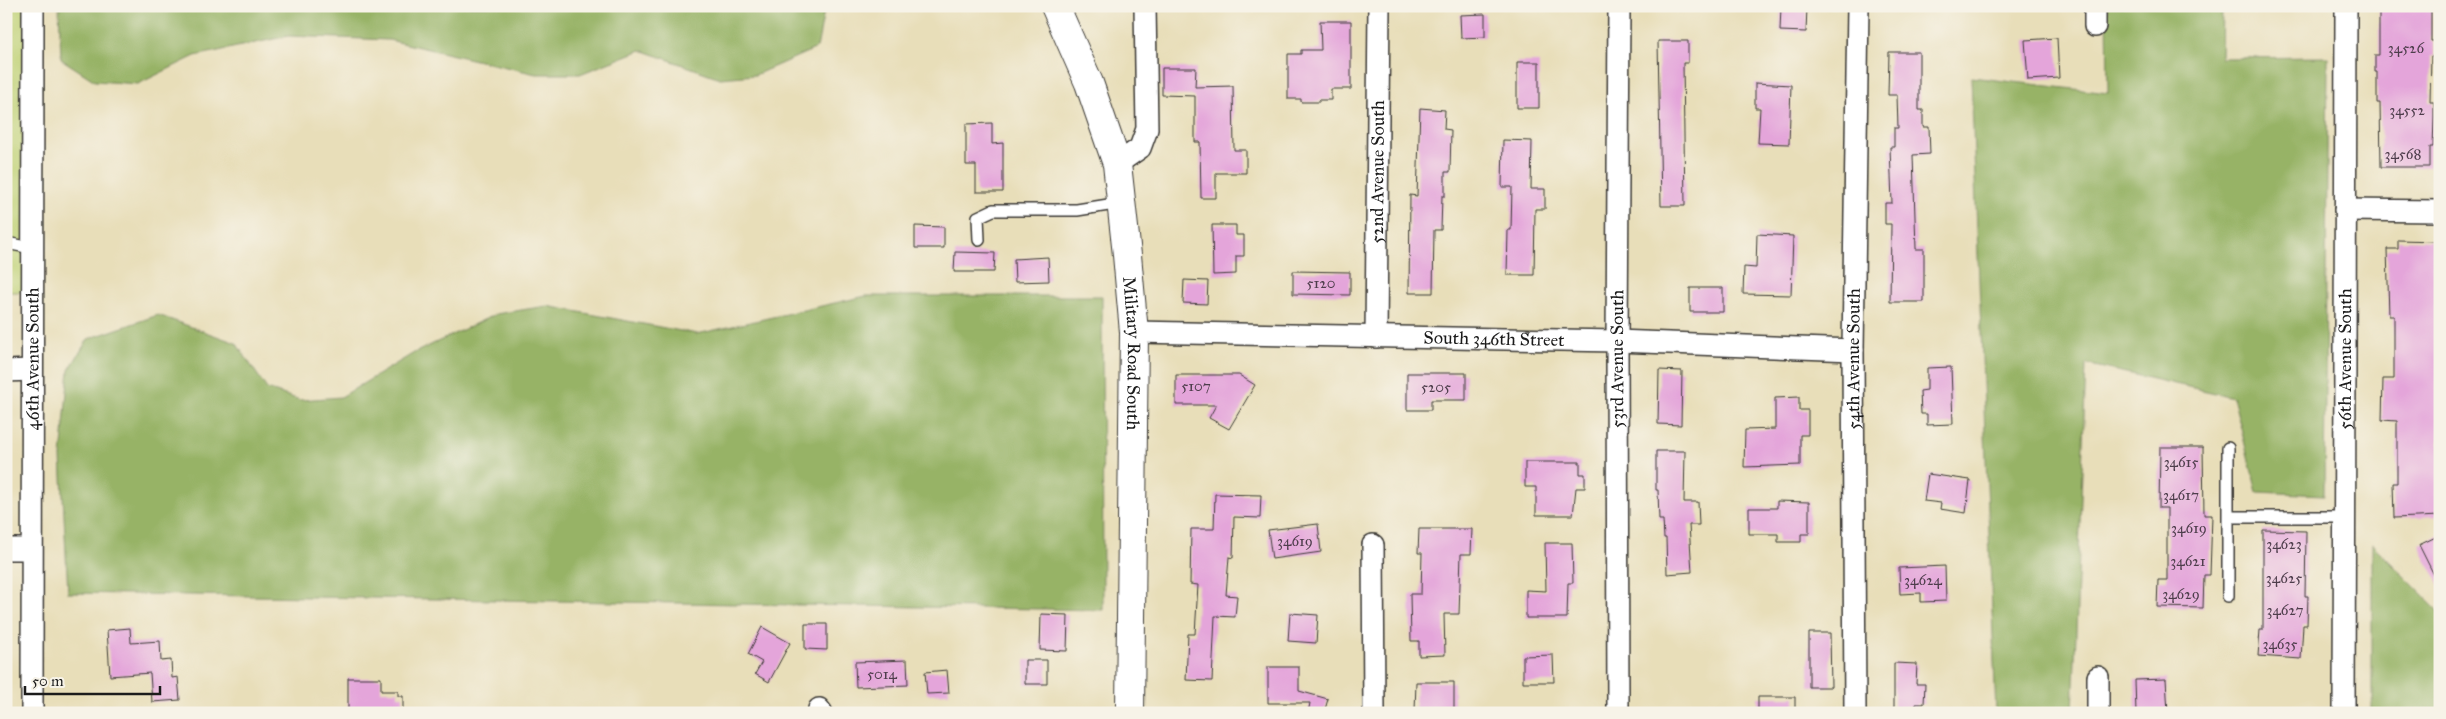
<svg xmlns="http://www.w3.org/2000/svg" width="2446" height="719" font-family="'IM FELL Great Primer',serif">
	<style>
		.green { fill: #bfd174; stroke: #6e7648 }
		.forest { fill: #97b366; stroke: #5a6841 }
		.building { fill: #e4a5da }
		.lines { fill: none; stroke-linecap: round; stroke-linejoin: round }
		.service-casing { stroke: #3b3934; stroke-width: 14 }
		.minor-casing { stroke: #3b3934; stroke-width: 24 }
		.secondary-casing { stroke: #3b3934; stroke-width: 30 }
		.service { stroke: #fff; stroke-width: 11 }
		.minor { stroke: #fff; stroke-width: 21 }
		.secondary { stroke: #fff; stroke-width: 28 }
		.labels { text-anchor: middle; stroke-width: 4; stroke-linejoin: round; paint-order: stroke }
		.number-label { font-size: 15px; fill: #4e3e4c }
		.street-label { font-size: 18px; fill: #1c1c1c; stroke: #f7f3e8 }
	</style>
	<rect width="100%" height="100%" fill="#f7f3e8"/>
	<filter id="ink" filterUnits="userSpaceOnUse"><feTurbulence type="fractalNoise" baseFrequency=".02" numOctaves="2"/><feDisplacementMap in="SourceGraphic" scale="10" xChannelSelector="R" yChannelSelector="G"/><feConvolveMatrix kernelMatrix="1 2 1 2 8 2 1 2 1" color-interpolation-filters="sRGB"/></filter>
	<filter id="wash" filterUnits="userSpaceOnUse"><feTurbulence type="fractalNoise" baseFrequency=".0096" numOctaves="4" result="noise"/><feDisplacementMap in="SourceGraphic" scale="20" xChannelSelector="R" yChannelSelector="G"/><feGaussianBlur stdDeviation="1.12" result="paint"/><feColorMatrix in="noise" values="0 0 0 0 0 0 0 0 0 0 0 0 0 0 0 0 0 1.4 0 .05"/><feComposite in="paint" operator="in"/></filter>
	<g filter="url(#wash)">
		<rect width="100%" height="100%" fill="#e8deb9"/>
		<!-- green -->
		<path class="green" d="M 6,6 L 33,6 L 32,292 L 6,292 Z"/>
		<!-- forest -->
		<path class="forest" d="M 59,6 L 825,6 L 817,48 L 755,75 L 720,78 L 641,50 L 580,74 L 536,74 L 389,40 L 288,36 L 195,56 L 138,84 L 95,81 L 61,59 Z
			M 2107,6 L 2222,6 L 2221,58 L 2328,57 L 2324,495 L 2257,492 L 2233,397 L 2086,364 L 2073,713 L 1996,713 L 1971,77 L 2108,93 Z
			M 866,296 L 1102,296 L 1103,610 L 68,593 L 61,457 L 69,370 L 88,339 L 158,315 L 236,343 L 267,389 L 300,400 L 341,397 L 414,353 L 496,314 L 547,306 L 697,334 Z
			M 2372,544 L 2440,612 L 2440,713 L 2372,713 Z"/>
		<g id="blocks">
			<!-- building -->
			<path class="building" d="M 1781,6 L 1807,7 L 1806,32 L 1780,31 Z
				M 2379,6 L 2431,6 L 2431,41 L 2434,41 L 2434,56 L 2431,56 L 2430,102 L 2434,102 L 2434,118 L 2433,147 L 2430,147 L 2430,167 L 2381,167 L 2380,103 L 2377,103 L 2377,72 L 2375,72 L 2375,55 L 2379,55 Z
				M 1485,14 L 1485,37 L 1461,38 L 1460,15 Z
				M 1320,21 L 1351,21 L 1351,89 L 1331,89 L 1331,100 L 1319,100 L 1319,102 L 1301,102 L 1301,99 L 1288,99 L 1288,54 L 1301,54 L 1301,50 L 1321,50 Z
				M 2057,38 L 2059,78 L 2028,80 L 2025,40 Z
				M 1658,41 L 1688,41 L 1688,63 L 1683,63 L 1685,206 L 1661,206 Z
				M 1889,52 L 1919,52 L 1919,110 L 1923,110 L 1923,127 L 1929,127 L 1930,154 L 1913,155 L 1916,249 L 1924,249 L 1924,302 L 1890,302 L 1891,224 L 1885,224 L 1885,203 L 1892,203 L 1890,147 L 1894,147 L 1894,128 L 1898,128 L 1897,95 L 1888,95 Z
				M 1517,62 L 1539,62 L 1539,108 L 1517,108 Z
				M 1162,68 L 1196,68 L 1195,87 L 1233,86 L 1234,150 L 1246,150 L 1246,173 L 1216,173 L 1216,198 L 1201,198 L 1200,142 L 1195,142 L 1195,96 L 1162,95 Z
				M 1755,83 L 1791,85 L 1789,144 L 1758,143 L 1760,108 L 1755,108 Z
				M 1420,108 L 1445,110 L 1444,129 L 1451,130 L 1450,172 L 1445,172 L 1445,196 L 1442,196 L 1441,230 L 1434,230 L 1433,293 L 1409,293 L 1410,195 L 1417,196 Z
				M 992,123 L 992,144 L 1003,143 L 1003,192 L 976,192 L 976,165 L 966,165 L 966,124 Z
				M 1503,140 L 1532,141 L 1531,189 L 1545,189 L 1545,209 L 1535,209 L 1534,275 L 1507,275 L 1508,230 L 1511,230 L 1512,187 L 1502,187 Z
				M 1212,225 L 1236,225 L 1236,235 L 1244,235 L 1244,256 L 1236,256 L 1236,274 L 1213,275 Z
				M 915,226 L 944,227 L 944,248 L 915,248 Z
				M 1757,234 L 1793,236 L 1791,295 L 1743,294 L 1744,267 L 1756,268 Z
				M 2398,240 L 2438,241 L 2437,344 L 2440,344 L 2440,516 L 2394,518 L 2393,483 L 2397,483 L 2397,421 L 2382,420 L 2383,379 L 2394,379 L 2394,316 L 2389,316 L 2387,249 L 2398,249 Z
				M 955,252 L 995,253 L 994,272 L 954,272 Z
				M 1048,257 L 1049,281 L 1015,282 L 1014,259 Z
				M 1293,271 L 1350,272 L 1350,295 L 1293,294 Z
				M 1184,280 L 1208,281 L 1207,304 L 1183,303 Z
				M 1690,288 L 1723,288 L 1723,312 L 1690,312 Z
				M 1951,367 L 1953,424 L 1927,425 L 1927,414 L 1921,414 L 1920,391 L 1927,390 L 1927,368 Z
				M 1659,370 L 1682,371 L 1681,425 L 1658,424 Z
				M 1407,373 L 1466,373 L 1466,400 L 1431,400 L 1431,410 L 1407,410 Z
				M 1176,375 L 1239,375 L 1255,385 L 1229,429 L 1209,418 L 1216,405 L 1176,405 Z
				M 1799,397 L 1799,410 L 1808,410 L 1808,435 L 1800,435 L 1800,465 L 1744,467 L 1745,430 L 1775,429 L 1775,398 Z
				M 2160,447 L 2203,447 L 2204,515 L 2212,515 L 2210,575 L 2204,575 L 2203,608 L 2157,607 L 2158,580 L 2167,580 L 2167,508 L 2159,508 Z
				M 1656,451 L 1685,451 L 1684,502 L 1698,502 L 1699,525 L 1689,525 L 1692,572 L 1667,574 L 1666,538 L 1664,538 L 1663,520 L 1659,520 L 1658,490 L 1656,490 Z
				M 1525,462 L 1580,462 L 1580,474 L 1585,474 L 1585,488 L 1576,488 L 1573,515 L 1536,515 L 1536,487 L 1525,487 Z
				M 1928,474 L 1970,480 L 1966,513 L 1940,509 L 1941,503 L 1924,501 Z
				M 1215,494 L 1261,495 L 1260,518 L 1234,517 L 1233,558 L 1229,557 L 1226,595 L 1237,596 L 1235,617 L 1215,616 L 1212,681 L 1186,680 L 1188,634 L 1195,634 L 1198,585 L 1190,584 L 1191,529 L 1214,529 Z
				M 1777,501 L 1809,502 L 1809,534 L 1801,534 L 1801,542 L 1778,542 L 1778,534 L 1749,534 L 1749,508 L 1777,508 Z
				M 1318,524 L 1321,552 L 1272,559 L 1268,530 Z
				M 1419,529 L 1472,529 L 1471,554 L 1461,554 L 1459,614 L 1444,614 L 1445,655 L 1419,656 L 1419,641 L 1411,641 L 1410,594 L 1421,594 L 1422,553 L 1418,553 Z
				M 2263,530 L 2306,531 L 2305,596 L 2308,596 L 2307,625 L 2303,625 L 2301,659 L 2258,656 L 2260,630 L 2263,630 Z
				M 2440,535 L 2440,587 L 2419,545 Z
				M 1545,543 L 1572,543 L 1573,583 L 1568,583 L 1567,618 L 1526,618 L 1526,590 L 1546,591 Z
				M 1945,566 L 1946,601 L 1921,602 L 1921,593 L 1900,594 L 1899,568 Z
				M 1290,613 L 1318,615 L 1316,643 L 1288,641 Z
				M 1041,614 L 1068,615 L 1067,651 L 1040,650 Z
				M 805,624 L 827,624 L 827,650 L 805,649 Z
				M 762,627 L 790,643 L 769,682 L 755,674 L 762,662 L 748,654 Z
				M 130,628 L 131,643 L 160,641 L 161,661 L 171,660 L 172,678 L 178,677 L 180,700 L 152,702 L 150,673 L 110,676 L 107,630 Z
				M 1809,633 L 1830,633 L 1831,687 L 1809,687 Z
				M 1553,655 L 1554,682 L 1523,682 L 1523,656 Z
				M 907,660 L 908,685 L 856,687 L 855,662 Z
				M 1025,660 L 1047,660 L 1047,684 L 1025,684 Z
				M 1894,663 L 1917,664 L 1916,684 L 1925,684 L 1924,704 L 1916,704 L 1916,713 L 1894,713 Z
				M 1268,667 L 1299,667 L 1299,691 L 1328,699 L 1324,713 L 1308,713 L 1310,703 L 1268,703 Z
				M 947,670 L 949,693 L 927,694 L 925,672 Z
				M 348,678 L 381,678 L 381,691 L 398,691 L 398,696 L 403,696 L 403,713 L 348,713 Z
				M 2166,679 L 2168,713 L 2136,713 L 2135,680 Z
				M 1416,682 L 1454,682 L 1454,711 L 1415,711 Z
				M 1758,697 L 1795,697 L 1795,713 L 1758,713 Z"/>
		</g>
	</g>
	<g filter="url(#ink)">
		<use href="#blocks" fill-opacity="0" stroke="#3b3934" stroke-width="1"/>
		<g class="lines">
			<defs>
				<path id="service" d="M 979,240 L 978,217 L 993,210 L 1077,210 L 1121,203
					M 6,243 L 32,248
					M 2228,448 L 2228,596
					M 2228,517 L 2344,517"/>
				<g id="minor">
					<path d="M 2095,6 L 2095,26"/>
					<path d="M 1117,164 L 1140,148 L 1147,129 L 1145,6"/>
					<path d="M 2345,210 L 2440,211"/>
					<path id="s1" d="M 1134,332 L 1617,341 L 1853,350"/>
					<path id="s2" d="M 1376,337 L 1379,6"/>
					<path d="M 6,371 L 31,370"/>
					<path d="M 1373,545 L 1374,713"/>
					<path d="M 6,549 L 31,549"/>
					<path d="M 2098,677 L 2098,713"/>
					<path d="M 819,709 L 822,713"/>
					<path id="s3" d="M 32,713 L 33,6"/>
					<path id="s4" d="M 1618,713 L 1617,341 L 1619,6"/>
					<path id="s5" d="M 1855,713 L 1853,350 L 1858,6"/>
					<path id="s6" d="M 2344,713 L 2346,6"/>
				</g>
				<g id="secondary">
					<path id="s7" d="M 1055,6 L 1089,83 L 1117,164 L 1127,255 L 1134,332 L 1130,713"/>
				</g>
			</defs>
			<!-- service casing -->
			<use href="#service" class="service-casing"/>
			<!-- minor casing -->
			<use href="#minor" class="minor-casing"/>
			<!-- secondary casing -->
			<use href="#secondary" class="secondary-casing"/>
			<!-- service -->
			<use href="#service" class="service"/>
			<!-- minor -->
			<use href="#minor" class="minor"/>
			<!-- secondary -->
			<use href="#secondary" class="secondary"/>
		</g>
	</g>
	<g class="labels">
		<!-- number labels -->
		<g class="number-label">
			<text x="2406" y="53">34526</text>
			<text x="2407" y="115">34552</text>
			<text x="2403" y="159">34568</text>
			<text x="1321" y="288">5120</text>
			<text x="1196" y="391">5107</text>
			<text x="1436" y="392">5205</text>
			<text x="2181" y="467">34615</text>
			<text x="2181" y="500">34617</text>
			<text x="2189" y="533">34619</text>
			<text x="1295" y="546">34619</text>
			<text x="2284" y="549">34623</text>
			<text x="2188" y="566">34621</text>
			<text x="2284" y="583">34625</text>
			<text x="1923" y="585">34624</text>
			<text x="2181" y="599">34629</text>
			<text x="2285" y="615">34627</text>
			<text x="2280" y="649">34635</text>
			<text x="882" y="679">5014</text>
		</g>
		<!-- street labels -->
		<g class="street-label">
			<text dy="6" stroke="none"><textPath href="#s2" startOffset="165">52nd Avenue South</textPath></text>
			<text dy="6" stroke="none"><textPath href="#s1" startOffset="360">South 346th Street</textPath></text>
			<text dy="6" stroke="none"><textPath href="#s7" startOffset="360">Military Road South</textPath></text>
			<text dy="6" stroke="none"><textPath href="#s3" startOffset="354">46th Avenue South</textPath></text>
			<text dy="6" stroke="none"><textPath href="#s4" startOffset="354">53rd Avenue South</textPath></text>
			<text dy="6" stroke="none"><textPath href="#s5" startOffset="354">54th Avenue South</textPath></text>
			<text dy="6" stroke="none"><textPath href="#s6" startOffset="354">56th Avenue South</textPath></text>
		</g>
	</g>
	<!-- margin -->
	<rect width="2446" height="719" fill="none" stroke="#f7f3e8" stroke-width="25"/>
	<!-- scale -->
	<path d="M25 686v8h135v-8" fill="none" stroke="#1c1c1c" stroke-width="2.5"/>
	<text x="32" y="686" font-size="15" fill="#1c1c1c" stroke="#f7f3e8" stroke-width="4" paint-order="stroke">50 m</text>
</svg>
